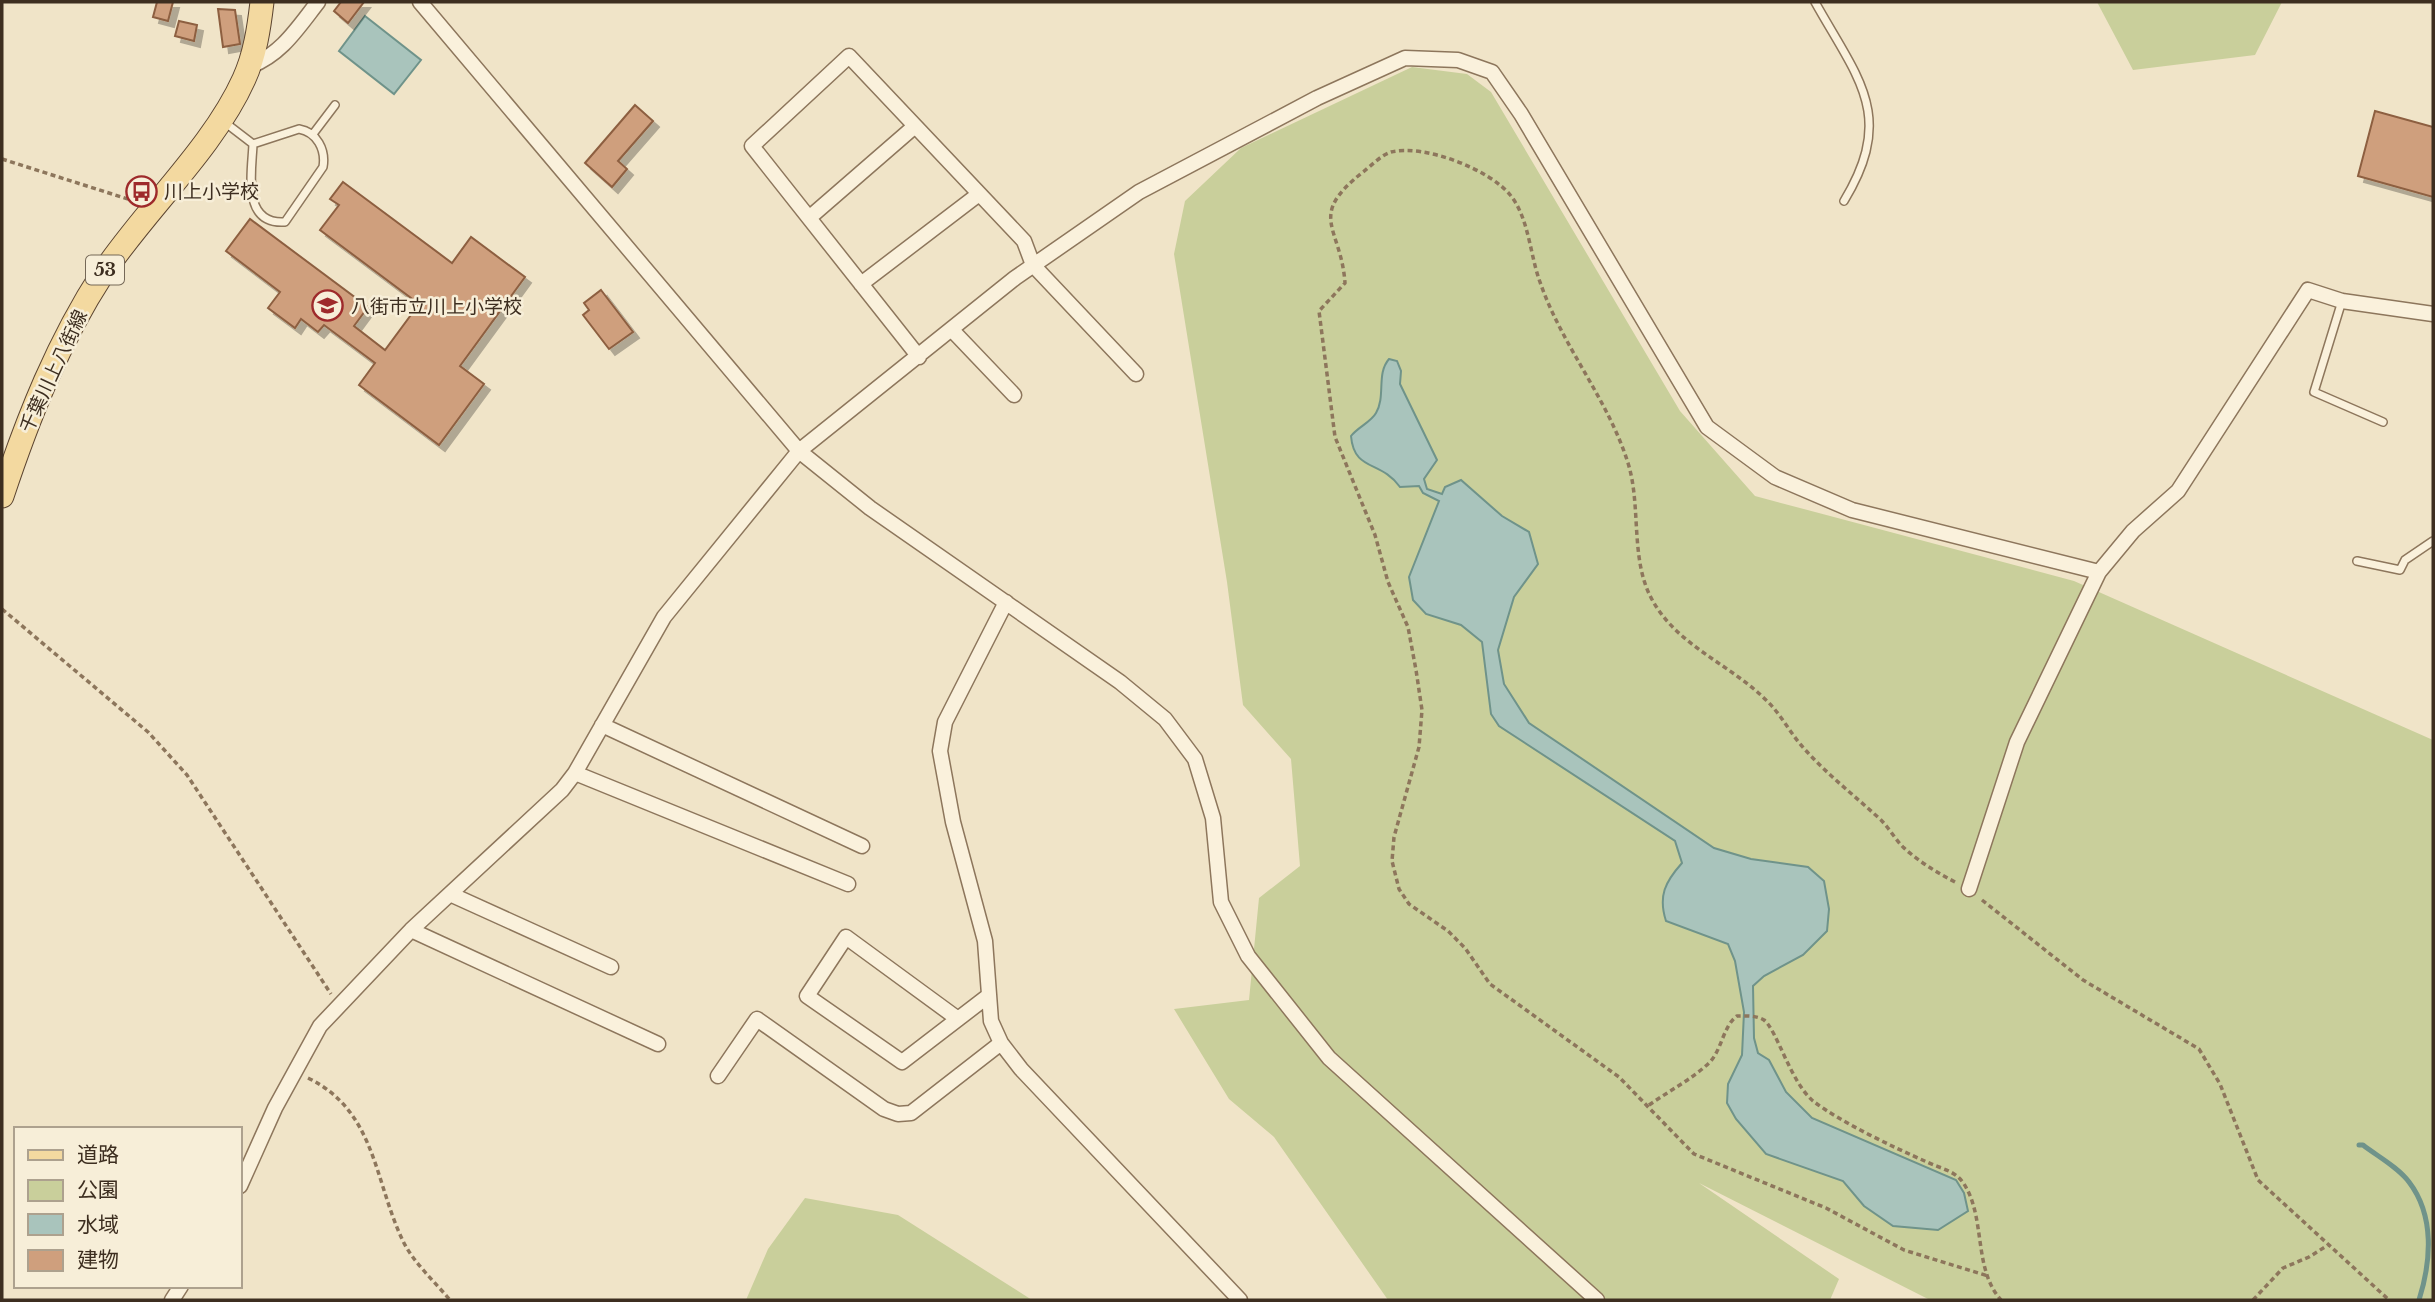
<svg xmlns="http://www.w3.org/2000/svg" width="2435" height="1302" font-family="'Libre Baskerville','Noto Sans JP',serif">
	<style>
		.green { fill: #c9cf9b }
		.water { fill: #a9c4bc; stroke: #6f938a; stroke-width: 2 }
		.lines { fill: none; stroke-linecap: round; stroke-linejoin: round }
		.stream { stroke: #6f938a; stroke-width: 5 }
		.building { fill: #cf9f7d; stroke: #8d5f41; stroke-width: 2; filter: url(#shadow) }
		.service-casing { stroke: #8d765c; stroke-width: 10 }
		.minor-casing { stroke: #8d765c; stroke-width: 17 }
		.primary-casing { stroke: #5b4430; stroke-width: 25 }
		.path { stroke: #8d765c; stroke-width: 3.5; stroke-dasharray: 5 3.5; stroke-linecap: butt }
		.service { stroke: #faf1dc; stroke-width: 7 }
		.minor { stroke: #faf1dc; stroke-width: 14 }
		.primary { stroke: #f3d9a0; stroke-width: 23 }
		.labels { text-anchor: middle; stroke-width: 5; stroke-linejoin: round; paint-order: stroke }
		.shield { fill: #f7eed8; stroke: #756857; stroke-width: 2 }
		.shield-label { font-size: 18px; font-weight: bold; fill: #3d2e20 }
		.poi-label { font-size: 19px; fill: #3d2e20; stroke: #f7eed8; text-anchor: start }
		.street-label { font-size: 19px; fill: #3d2e20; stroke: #f7eed8 }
	</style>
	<defs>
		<filter id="shadow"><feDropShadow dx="6" dy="6" stdDeviation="0" flood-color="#0004"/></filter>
	</defs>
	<rect width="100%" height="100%" fill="#f0e4c8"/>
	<!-- green -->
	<path class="green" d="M 2097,2 L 2282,2 L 2255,55 L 2133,70 Z
		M 1412,67 L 1467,74 L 1491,92 L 1680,411 L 1755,496 L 2074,581 L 2433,740 L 2433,1300 L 1930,1300 L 1699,1183 L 1839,1279 L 1830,1300 L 1388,1300 L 1274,1137 L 1229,1099 L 1174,1009 L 1249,1000 L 1259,898 L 1300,866 L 1291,759 L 1243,705 L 1227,582 L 1174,254 L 1185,201 L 1241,148 Z
		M 805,1198 L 898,1215 L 1032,1300 L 746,1300 L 768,1249 Z"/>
	<!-- water -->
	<path class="water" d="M 365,16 L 421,60 L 394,94 L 339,51 Z
		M 1389,359 L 1397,361 L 1401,371 L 1400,384 L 1437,460 L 1424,479 L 1427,489 L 1442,494 L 1445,487 L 1461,480 L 1502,516 L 1529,532 L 1538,564 L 1514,597 L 1498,650 L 1504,684 L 1529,723 L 1714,848 L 1751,859 L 1808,867 L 1824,881 L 1829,909 L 1827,931 L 1803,955 L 1764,976 L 1753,986 L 1754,1038 L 1758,1053 L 1769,1060 L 1786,1092 L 1812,1118 L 1956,1180 L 1964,1193 L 1968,1211 L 1938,1230 L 1893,1226 L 1864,1206 L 1843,1181 L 1766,1154 L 1736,1119 L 1727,1103 L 1728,1084 L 1742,1055 L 1744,1012 L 1735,961 L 1728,944 L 1666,921 C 1658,896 1665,882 1682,863 L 1675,841 L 1499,726 L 1491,714 L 1482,642 L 1461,625 L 1426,614 L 1413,600 L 1409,577 L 1439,501 L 1423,493 L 1419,486 L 1400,487 C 1381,460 1354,472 1351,436 C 1358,427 1371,422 1376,413 C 1386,396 1376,374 1389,359 Z"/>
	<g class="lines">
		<!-- stream -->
		<path class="stream" d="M 2359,1145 L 2363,1145 C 2377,1156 2398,1167 2409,1182 C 2435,1216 2431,1262 2419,1300"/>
	</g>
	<!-- building -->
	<path class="building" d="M 157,2 L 173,2 L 168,21 L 153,17 Z
		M 341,2 L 364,2 L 348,23 L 334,11 Z
		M 218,9 L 235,10 L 240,44 L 223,47 Z
		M 179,21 L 197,25 L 194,41 L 175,36 Z
		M 635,105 L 653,121 L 618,161 L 627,169 L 612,187 L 585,163 Z
		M 2375,111 L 2433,127 L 2433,197 L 2358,176 Z
		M 343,182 L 452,263 L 471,237 L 525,277 L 460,366 L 484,384 L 439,445 L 359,385 L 375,363 L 324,325 L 318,332 L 301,319 L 295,328 L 268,308 L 280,292 L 226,251 L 250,219 L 368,307 L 354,326 L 385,350 L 419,304 L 320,230 L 339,205 L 330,199 Z
		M 601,290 L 633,332 L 609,349 L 583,315 L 589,310 L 584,303 Z"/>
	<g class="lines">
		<defs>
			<path id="service" d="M 1815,2 C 1858,79 1896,115 1844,201
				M 223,121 L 253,144 L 299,129 C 317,132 326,150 323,167 L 285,222 C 241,225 252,171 253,144
				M 313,134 L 335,105
				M 2342,301 L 2314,392 L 2383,422
				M 2357,561 L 2400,570 L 2405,560 L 2433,541"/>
			<path id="minor" d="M 420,2 L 799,451 L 870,508 L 1120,682 L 1165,719 L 1195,759 L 1213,818 L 1221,902 L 1248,956 L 1329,1058 L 1597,1300
				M 248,67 C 281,55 297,29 318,2
				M 809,218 L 915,126
				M 861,284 L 979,194
				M 952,330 L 1014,395
				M 919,357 L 752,146 L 849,56 L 1024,241 L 1033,265 L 1136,374
				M 1006,602 L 945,722 L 940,751 L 953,822 L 985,941 L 991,1021 L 1001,1043 L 1021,1069 L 1240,1300
				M 602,725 L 862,846
				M 575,773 L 848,884
				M 1969,889 L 2017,742 L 2099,572 L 2133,531 L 2178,491 L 2308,290 L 2342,301 L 2433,314
				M 450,894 L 611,967
				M 411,930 L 658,1044
				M 958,1019 L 846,937 L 807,996 L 902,1062 L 988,996
				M 718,1076 L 757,1019 L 884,1109 L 898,1114 L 911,1113 L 1001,1043
				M 240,1186 L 275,1108 L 320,1026 L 411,930 L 562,790 L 575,773 L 664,617 L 799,451 L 1015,278 L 1139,192 L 1317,98 L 1405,58 L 1458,60 L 1492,72 L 1521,114 L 1707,427 L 1775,477 L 1852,510 L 2099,572
				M 172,1300 L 181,1286"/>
			<path id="primary" d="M 2,496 C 28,418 58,342 103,273 C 145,210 213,148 244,79 C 255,55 259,28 262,2"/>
		</defs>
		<!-- service casing -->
		<use href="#service" class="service-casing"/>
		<!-- minor casing -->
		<use href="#minor" class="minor-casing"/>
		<!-- primary casing -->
		<use href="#primary" class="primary-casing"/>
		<!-- path -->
		<path class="path" d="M 2,159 L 134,201
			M 2,609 L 148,732 L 187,775 L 331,994
			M 1955,882 C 1936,872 1918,861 1903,847 C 1895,839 1889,828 1881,820 C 1854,795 1825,773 1801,745 C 1789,731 1780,713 1766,700 C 1731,665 1680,647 1654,603 C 1629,562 1642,508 1628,463 C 1608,399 1562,346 1540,282 C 1530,255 1529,219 1511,196 C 1490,169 1424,144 1391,152 C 1381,155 1371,166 1363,172 C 1306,217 1341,226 1345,283 L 1319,311 L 1335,437 L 1375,535 L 1388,582 L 1408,627 L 1416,670 L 1422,710 L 1419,747 L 1394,837 L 1392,861 L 1399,889 L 1409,904 L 1448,931 L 1465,948 L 1490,984 L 1619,1077 L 1694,1154 L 1826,1208 L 1904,1250 L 1988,1276
			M 1982,900 L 2083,980 L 2199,1049 L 2220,1084 L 2258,1180 L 2389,1300
			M 308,1078 C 376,1111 374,1181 403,1241 C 413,1262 435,1282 450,1300
			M 1649,1105 C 1669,1091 1692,1079 1709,1063 C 1722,1050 1723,1026 1737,1016 C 1745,1016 1756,1015 1764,1020 C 1777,1030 1790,1081 1813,1101 C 1842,1123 1893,1147 1927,1162 C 1941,1169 1955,1170 1964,1184 C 1986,1218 1973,1269 2001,1300
			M 2253,1300 L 2283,1268 L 2309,1257 L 2328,1245"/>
		<!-- service -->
		<use href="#service" class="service"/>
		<!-- minor -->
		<use href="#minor" class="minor"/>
		<!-- primary -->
		<use href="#primary" class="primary"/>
	</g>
	<!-- icons -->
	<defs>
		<symbol id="bus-ring" viewBox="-11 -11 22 22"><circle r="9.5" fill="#f7eed8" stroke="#9e2a2b" stroke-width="1.5"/><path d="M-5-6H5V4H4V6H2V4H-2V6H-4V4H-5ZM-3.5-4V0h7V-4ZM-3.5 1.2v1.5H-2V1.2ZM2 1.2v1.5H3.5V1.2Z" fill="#9e2a2b"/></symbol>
		<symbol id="school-ring" viewBox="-11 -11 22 22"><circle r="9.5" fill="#f7eed8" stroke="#9e2a2b" stroke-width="1.5"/><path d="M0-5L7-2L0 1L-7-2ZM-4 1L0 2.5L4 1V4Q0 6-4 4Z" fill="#9e2a2b"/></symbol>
	</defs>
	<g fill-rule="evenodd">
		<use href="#bus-ring" x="124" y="174" width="35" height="35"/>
		<use href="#school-ring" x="310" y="288" width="35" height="35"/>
	</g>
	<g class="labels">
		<!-- shield labels -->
		<rect class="shield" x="86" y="255.5" width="38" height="29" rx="5"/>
		<g class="shield-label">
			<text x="105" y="276">53</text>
		</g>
		<!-- poi labels -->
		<g class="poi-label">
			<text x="164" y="198">川上小学校</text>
			<text x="351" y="313">八街市立川上小学校</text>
		</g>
		<!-- street labels -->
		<g class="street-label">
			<text transform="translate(53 371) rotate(-65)" y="7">千葉川上八街線</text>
		</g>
	</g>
	<!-- border -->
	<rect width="2435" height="1302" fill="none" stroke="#3d2e20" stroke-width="7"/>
	<!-- legend -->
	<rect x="14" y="1127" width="228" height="161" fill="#f7eed8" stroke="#ada18e" stroke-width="2"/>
	<rect x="28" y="1150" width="35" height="10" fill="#f3d9a0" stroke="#ada18e" stroke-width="2"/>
	<text x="77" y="1162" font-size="21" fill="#3d2e20">道路</text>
	<rect x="28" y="1180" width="35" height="21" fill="#c9cf9b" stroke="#ada18e" stroke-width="2"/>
	<text x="77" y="1197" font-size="21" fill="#3d2e20">公園</text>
	<rect x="28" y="1214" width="35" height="21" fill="#a9c4bc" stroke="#ada18e" stroke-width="2"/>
	<text x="77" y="1232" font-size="21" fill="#3d2e20">水域</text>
	<rect x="28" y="1250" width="35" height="21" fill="#cf9f7d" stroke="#ada18e" stroke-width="2"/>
	<text x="77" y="1267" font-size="21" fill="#3d2e20">建物</text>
</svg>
